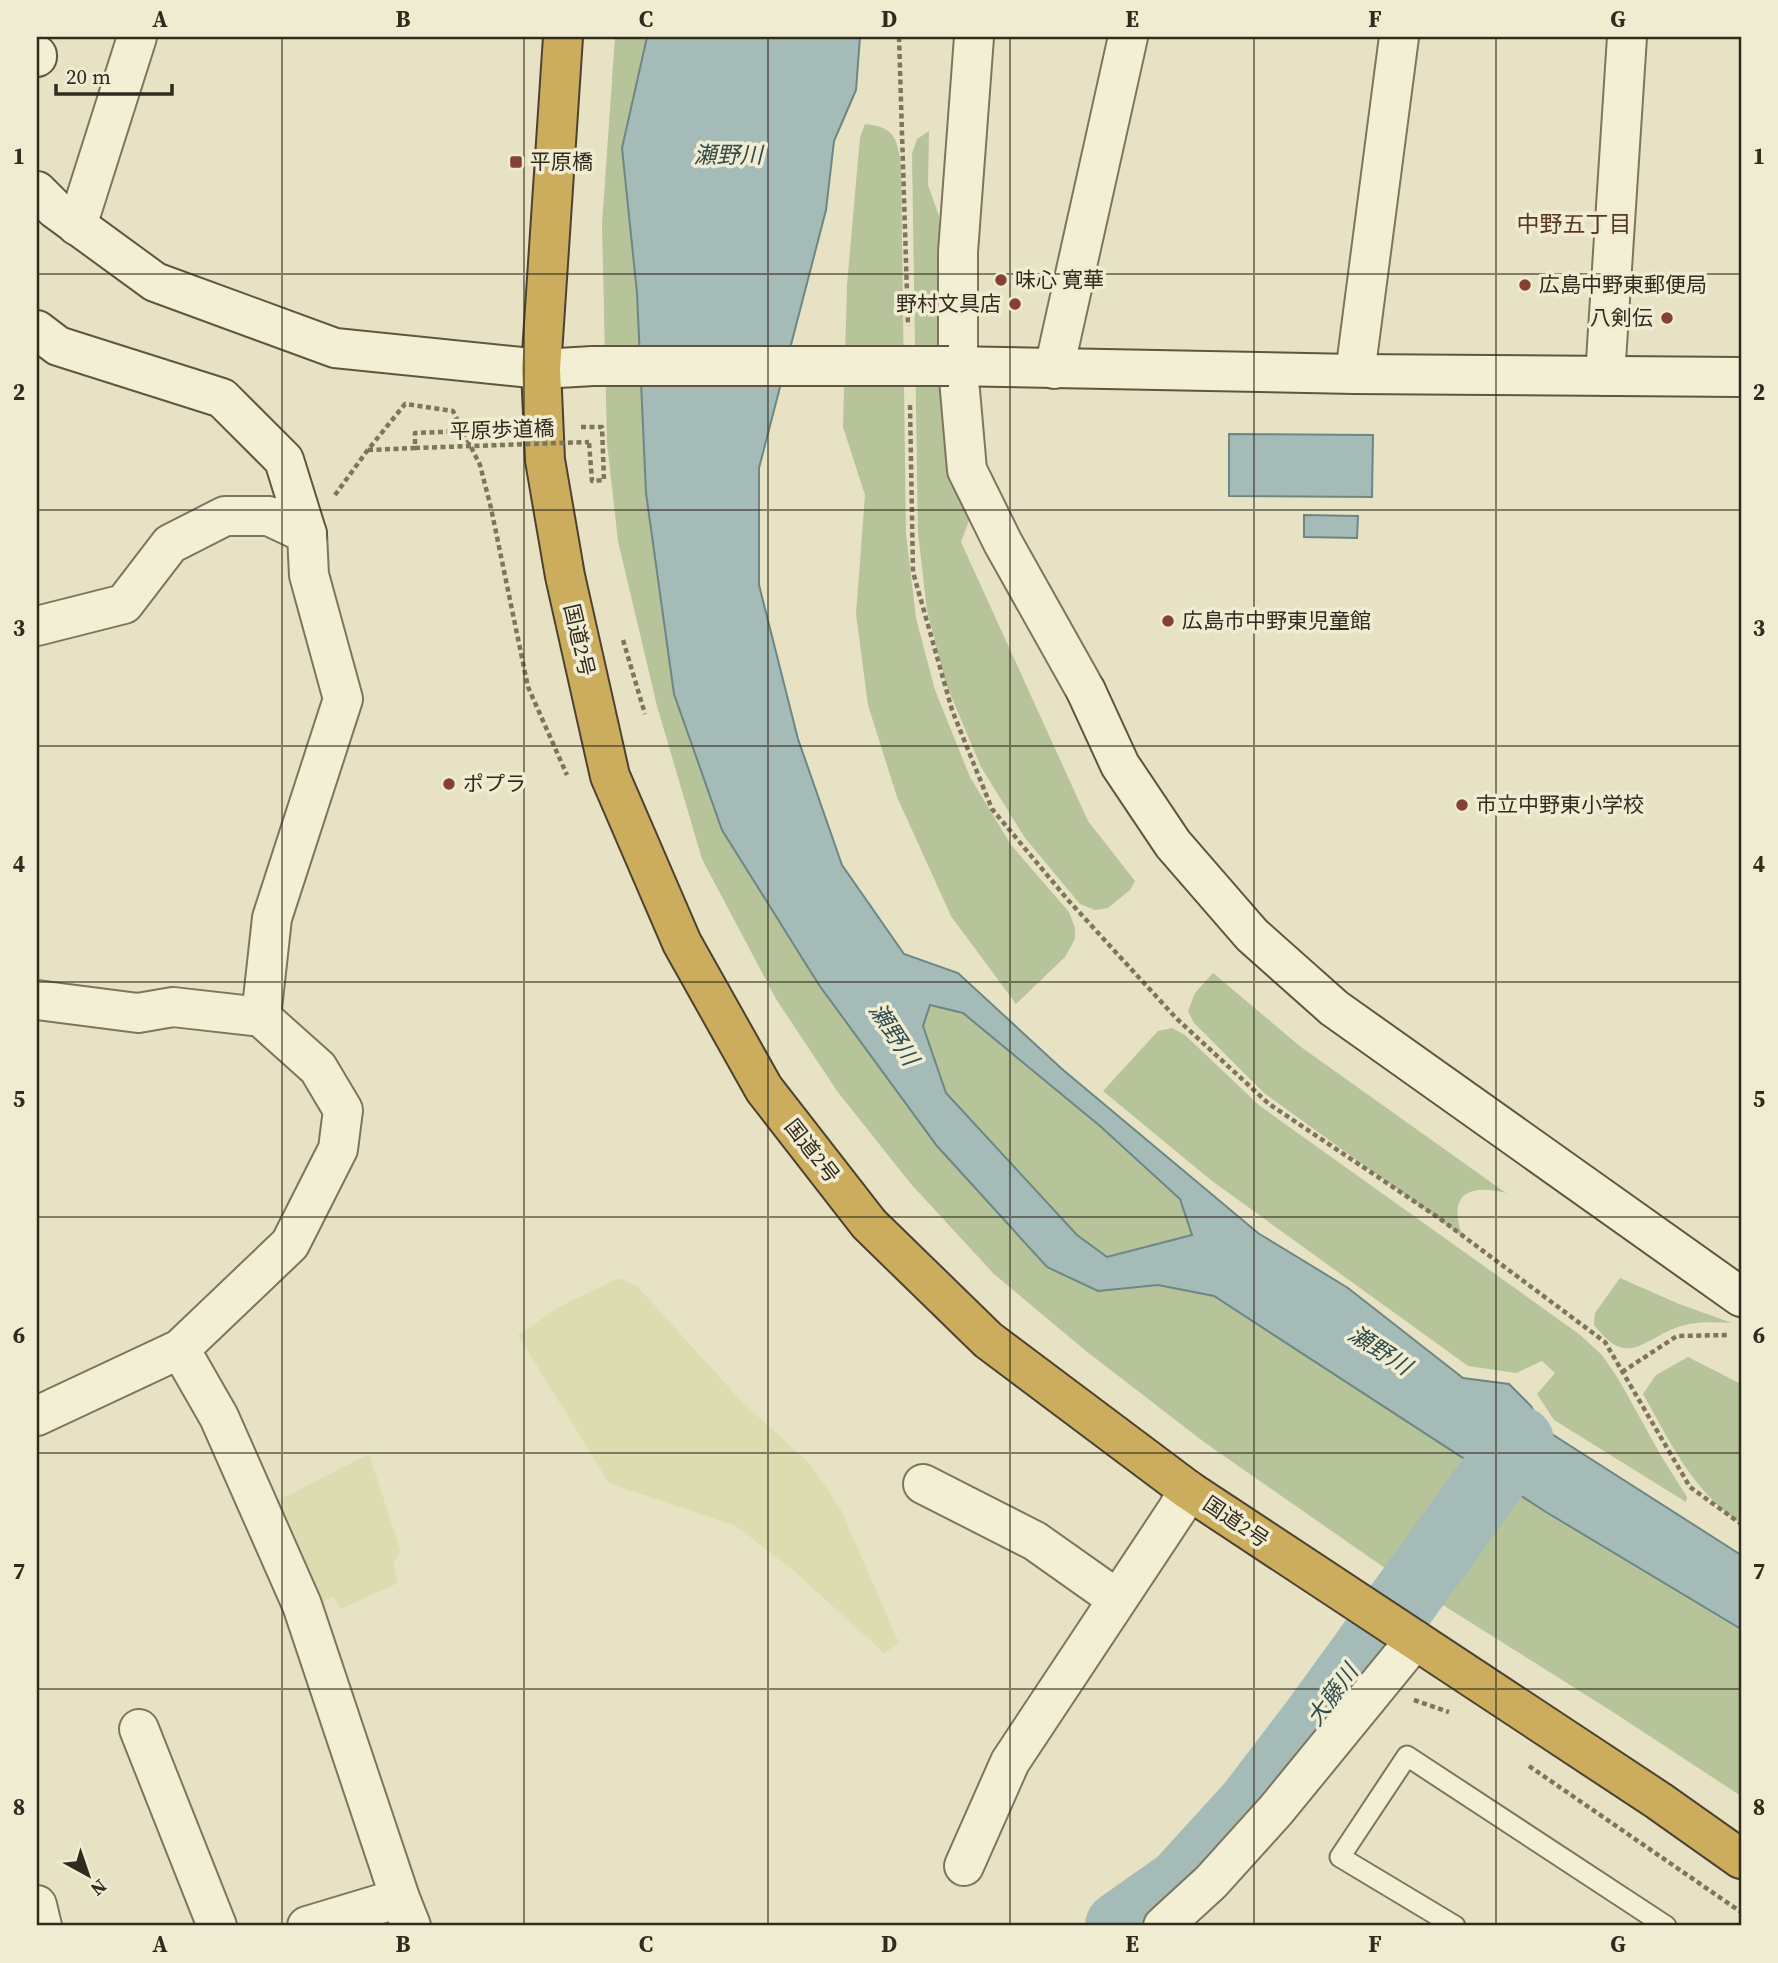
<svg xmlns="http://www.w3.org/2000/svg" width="1778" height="1963" font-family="'Source Serif 4','Noto Sans JP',serif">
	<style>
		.farmland { fill: #dcdcb1 }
		.green { fill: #b7c399 }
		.water { fill: #a4bbb8; stroke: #6d8785; stroke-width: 2; fill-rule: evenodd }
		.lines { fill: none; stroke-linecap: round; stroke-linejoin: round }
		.river { stroke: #a4bbb8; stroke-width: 70 }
		.lane-casing { stroke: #7f745c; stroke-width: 23 }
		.street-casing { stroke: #7f745c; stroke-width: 42 }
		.secondary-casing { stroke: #61553f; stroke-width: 42 }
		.highway-casing { stroke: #4d4230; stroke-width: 42 }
		.path { stroke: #7f745c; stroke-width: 4.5; stroke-dasharray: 5 3.5; stroke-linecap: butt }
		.lane { stroke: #f3efd5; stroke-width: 19 }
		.street { stroke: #f3efd5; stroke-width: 38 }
		.secondary { stroke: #f3efd5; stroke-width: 38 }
		.highway { stroke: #ccad5e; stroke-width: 38 }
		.secondary-bridge-casing { stroke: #61553f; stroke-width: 42; stroke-linecap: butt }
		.path-bridge { stroke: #7f745c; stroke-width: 4.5; stroke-dasharray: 5 3.5; stroke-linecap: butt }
		.secondary-bridge { stroke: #f3efd5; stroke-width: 38 }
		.grid { fill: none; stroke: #312a1e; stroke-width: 2; stroke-opacity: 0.55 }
		.poi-dot { fill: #864134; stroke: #f0ecd1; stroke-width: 2.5 }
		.labels { text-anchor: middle; stroke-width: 7; stroke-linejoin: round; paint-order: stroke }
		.poi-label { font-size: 21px; fill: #312a1e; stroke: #f0ecd1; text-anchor: start }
		.street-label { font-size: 21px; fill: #312a1e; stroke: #f0ecd1 }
		.water-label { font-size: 23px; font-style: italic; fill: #2f4c4f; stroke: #f0ecd1 }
		.neighbourhood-label { font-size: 23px; fill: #583723; stroke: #f0ecd1 }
		.neatline { fill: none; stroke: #312a1e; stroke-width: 2.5 }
		.grid-label { font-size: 23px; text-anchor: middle; font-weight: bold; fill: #312a1e }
	</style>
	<rect width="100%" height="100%" fill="#e7e2c3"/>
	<!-- farmland -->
	<path class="farmland" d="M 619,1278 L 638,1287 L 741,1401 L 810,1464 L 840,1508 L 899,1643 L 884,1653 L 794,1571 L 736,1526 L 609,1483 L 518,1335 L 559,1307 Z
		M 369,1454 L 401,1552 L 393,1563 L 398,1583 L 340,1609 L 334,1597 L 317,1604 L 275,1502 Z"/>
	<!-- green -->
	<path class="green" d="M 615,37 L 647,37 L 622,148 L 637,293 L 722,830 L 1098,1291 L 1158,1285 L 1213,1296 L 1546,1512 L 1741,1629 L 1741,1796 L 1616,1714 L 1392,1573 L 1204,1442 L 1086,1351 L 994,1274 L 911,1184 L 837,1091 L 776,999 L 702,859 L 657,706 L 618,541 L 607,443 L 602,224 Z
		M 865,124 C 895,127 897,138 901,165 L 906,534 L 916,618 L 935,690 L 970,777 L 1011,845 L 1069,912 L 1075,928 L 1075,939 L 1065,957 L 1016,1004 L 951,916 L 897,797 L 868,705 L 856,614 L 865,495 L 843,427 L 847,285 L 860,137 Z
		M 929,131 L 928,185 L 939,216 L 947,427 L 970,518 L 961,542 L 1088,821 L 1135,881 L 1130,890 L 1108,908 L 1095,910 L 1080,904 L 1025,838 L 981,767 L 946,684 L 927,610 L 918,533 L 912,154 L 917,139 Z
		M 1213,973 L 1301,1047 L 1506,1193 C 1467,1183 1447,1196 1463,1237 L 1264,1093 L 1194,1023 L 1188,1011 L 1195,993 Z
		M 930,1005 L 963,1012 L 1100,1126 L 1180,1199 L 1193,1235 L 1106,1257 L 1077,1235 L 946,1093 L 923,1026 Z
		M 1172,1028 L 1185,1035 L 1260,1106 L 1579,1334 L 1602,1355 L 1619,1380 L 1660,1454 L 1687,1497 L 1686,1502 L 1554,1420 L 1537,1394 L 1555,1373 L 1542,1361 L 1516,1373 L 1468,1366 L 1212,1181 L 1103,1091 L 1158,1031 Z
		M 1620,1278 L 1679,1304 L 1732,1323 C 1714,1322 1695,1321 1678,1327 C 1640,1341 1628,1368 1594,1325 L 1595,1313 Z
		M 1688,1357 L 1741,1384 L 1741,1524 C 1692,1490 1672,1445 1643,1394 L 1656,1375 Z"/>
	<!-- water -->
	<path class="water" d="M 647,37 L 860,37 L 856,90 L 834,141 L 826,210 L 759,468 L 759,585 L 798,739 L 842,865 L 904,954 L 958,973 L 1062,1069 L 1258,1233 L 1348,1288 L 1463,1378 L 1509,1384 L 1531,1406 L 1544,1429 L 1741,1555 L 1741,1629 L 1546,1512 L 1214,1296 L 1158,1285 L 1098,1291 L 1047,1267 L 937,1146 L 819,985 L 722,830 L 674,694 L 646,493 L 637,293 L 622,148 ZM 930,1005 L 963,1013 L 1100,1126 L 1180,1199 L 1192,1235 L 1107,1257 L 1077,1235 L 946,1093 L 923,1026 Z
		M 1229,434 L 1373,435 L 1372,497 L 1229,496 Z
		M 1304,515 L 1358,516 L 1357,538 L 1304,537 Z"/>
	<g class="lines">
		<!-- river -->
		<path class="river" d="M 1120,1926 L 1181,1883 L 1252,1805 L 1316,1721 L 1519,1441"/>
		<defs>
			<path id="lane" d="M 1455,1926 L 1340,1857 L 1407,1756 L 1666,1926"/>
			<path id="street" d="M 974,37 L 958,252 L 958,368 L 967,470 L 1003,543 L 1086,691
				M 77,226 L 137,37
				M 1054,369 L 1128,37
				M 1355,374 L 1399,37
				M 1605,376 L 1627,37
				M 37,626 L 124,604 L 170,544 L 225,516 L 269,516 L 307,534 L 309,575 L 343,699 L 272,918 L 261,1017
				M 37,1000 L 138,1013 L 173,1007 L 261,1017 L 318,1068 L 343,1110 L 338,1149 L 290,1244 L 180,1349 L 37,1416
				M 180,1349 L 219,1417 L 302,1605 L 400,1898 L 411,1926
				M 923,1484 L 1035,1541 L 1117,1599
				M 139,1729 L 217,1926
				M 964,1866 L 1010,1762 L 1177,1510 L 1188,1490
				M 37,1905 L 42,1926
				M 307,1926 L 400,1898
				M 1163,1926 L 1211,1882 L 1276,1810 L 1415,1640"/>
			<path id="secondary" d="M 37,55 L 37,57
				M 37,191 L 55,209 L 155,282 L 335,348 L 541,369 L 593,366
				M 37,330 L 58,346 L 222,398 L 284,460 L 307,534
				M 949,366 L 1355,374 L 1741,377
				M 1086,691 L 1120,765 L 1173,844 L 1252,935 L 1334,1008 L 1741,1297"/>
			<path id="highway" d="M 563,37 L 541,369 L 545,460 L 565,576 L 610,776 L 682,943 L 764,1089 L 869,1224 L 988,1340 L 1188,1490 L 1659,1801 L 1741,1859"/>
		</defs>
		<!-- lane casing -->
		<use href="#lane" class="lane-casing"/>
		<!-- street casing -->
		<use href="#street" class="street-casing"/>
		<!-- secondary casing -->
		<use href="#secondary" class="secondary-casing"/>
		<!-- highway casing -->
		<use href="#highway" class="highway-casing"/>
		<!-- path -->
		<path class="path" d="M 899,37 L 908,326
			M 910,405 L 913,572 L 952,710 L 992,809 L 1068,900 L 1176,1018 L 1269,1104 L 1439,1218 L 1605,1342 L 1690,1487 L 1741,1524
			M 581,427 L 602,427 L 604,480 L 592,481 L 589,442
			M 368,450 L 415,448 L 415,433 L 465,431
			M 335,495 L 367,451 L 405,404 L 453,411 L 480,465 L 491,508 L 528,687 L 567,775
			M 623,640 L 645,714
			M 1622,1372 L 1677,1336 L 1729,1335
			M 1414,1700 L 1449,1712
			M 1529,1766 L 1741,1912"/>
		<!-- lane -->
		<use href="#lane" class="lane"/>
		<!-- street -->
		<use href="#street" class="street"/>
		<!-- secondary -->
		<use href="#secondary" class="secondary"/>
		<!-- highway -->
		<use href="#highway" class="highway"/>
		<defs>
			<path id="secondary-bridge" d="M 593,366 L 949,366"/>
		</defs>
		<!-- secondary-bridge casing -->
		<use href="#secondary-bridge" class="secondary-bridge-casing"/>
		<!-- path-bridge -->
		<path class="path-bridge" d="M 415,448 L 589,442"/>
		<!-- secondary-bridge -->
		<use href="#secondary-bridge" class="secondary-bridge"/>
	</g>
	<!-- grid -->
	<path class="grid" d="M 282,37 L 282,1926M 524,37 L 524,1926M 768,37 L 768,1926M 1010,37 L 1010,1926M 1254,37 L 1254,1926M 1496,37 L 1496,1926M 37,274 L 1741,274M 37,510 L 1741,510M 37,746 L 1741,746M 37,982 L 1741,982M 37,1217 L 1741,1217M 37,1453 L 1741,1453M 37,1689 L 1741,1689"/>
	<!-- markers -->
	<g class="poi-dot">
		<rect x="509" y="155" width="14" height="14" rx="3.5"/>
		<circle cx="1001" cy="280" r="7"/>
		<circle cx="1525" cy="285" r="7"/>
		<circle cx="1015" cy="304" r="7"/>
		<circle cx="1667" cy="318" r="7"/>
		<circle cx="1168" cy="621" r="7"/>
		<circle cx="449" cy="784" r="7"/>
		<circle cx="1462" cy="805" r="7"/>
	</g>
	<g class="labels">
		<!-- poi labels -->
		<g class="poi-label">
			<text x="530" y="169">平原橋</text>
			<text x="1015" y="287">味心 寛華</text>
			<text x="1539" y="292">広島中野東郵便局</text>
			<text x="1001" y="311" text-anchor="end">野村文具店</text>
			<text x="1653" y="325" text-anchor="end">八剣伝</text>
			<text x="1182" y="628">広島市中野東児童館</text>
			<text x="463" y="791">ポプラ</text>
			<text x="1476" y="812">市立中野東小学校</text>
		</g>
		<!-- street labels -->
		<g class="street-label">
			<text transform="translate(502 430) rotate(-2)" y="7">平原歩道橋</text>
			<text transform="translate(579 640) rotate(77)" y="7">国道2号</text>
			<text transform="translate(812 1151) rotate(52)" y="7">国道2号</text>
			<text transform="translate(1236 1522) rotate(34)" y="7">国道2号</text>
		</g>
		<!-- water labels -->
		<g class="water-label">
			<text x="728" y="163">瀬野川</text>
			<text transform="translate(894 1034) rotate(57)" y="8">瀬野川</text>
			<text transform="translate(1380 1350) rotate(33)" y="8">瀬野川</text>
			<text transform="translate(1332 1695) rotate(-54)" y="8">大藤川</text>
		</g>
		<!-- neighbourhood labels -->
		<g class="neighbourhood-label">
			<text x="1574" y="232">中野五丁目</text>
		</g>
	</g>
	<!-- border -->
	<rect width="1778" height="1963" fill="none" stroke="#f0ecd1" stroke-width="77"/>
	<!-- north arrow -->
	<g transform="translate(88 1875) rotate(140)" stroke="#f0ecd1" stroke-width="5" paint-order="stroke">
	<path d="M0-5L12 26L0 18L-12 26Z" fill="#312a1e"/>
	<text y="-10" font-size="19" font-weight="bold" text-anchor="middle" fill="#312a1e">N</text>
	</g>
	<!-- scale -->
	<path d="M56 84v10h116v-10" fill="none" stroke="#312a1e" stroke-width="3.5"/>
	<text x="66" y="84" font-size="21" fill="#312a1e" stroke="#f0ecd1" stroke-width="5" paint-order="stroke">20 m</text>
	<rect x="38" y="38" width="1702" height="1886" class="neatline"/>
	<g class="grid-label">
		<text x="160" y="27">A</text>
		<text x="403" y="27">B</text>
		<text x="646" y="27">C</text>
		<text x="889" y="27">D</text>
		<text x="1132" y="27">E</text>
		<text x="1375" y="27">F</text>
		<text x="1618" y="27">G</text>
		<text x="19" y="164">1</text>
		<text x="1759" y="164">1</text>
		<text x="19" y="400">2</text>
		<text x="1759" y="400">2</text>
		<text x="19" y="636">3</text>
		<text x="1759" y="636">3</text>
		<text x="19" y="872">4</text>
		<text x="1759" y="872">4</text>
		<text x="19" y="1107">5</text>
		<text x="1759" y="1107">5</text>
		<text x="19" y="1343">6</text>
		<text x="1759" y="1343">6</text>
		<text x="19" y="1579">7</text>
		<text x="1759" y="1579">7</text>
		<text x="19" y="1815">8</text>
		<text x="1759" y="1815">8</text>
		<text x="160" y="1952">A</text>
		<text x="403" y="1952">B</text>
		<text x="646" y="1952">C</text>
		<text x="889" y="1952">D</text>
		<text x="1132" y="1952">E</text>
		<text x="1375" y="1952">F</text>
		<text x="1618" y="1952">G</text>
	</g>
</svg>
